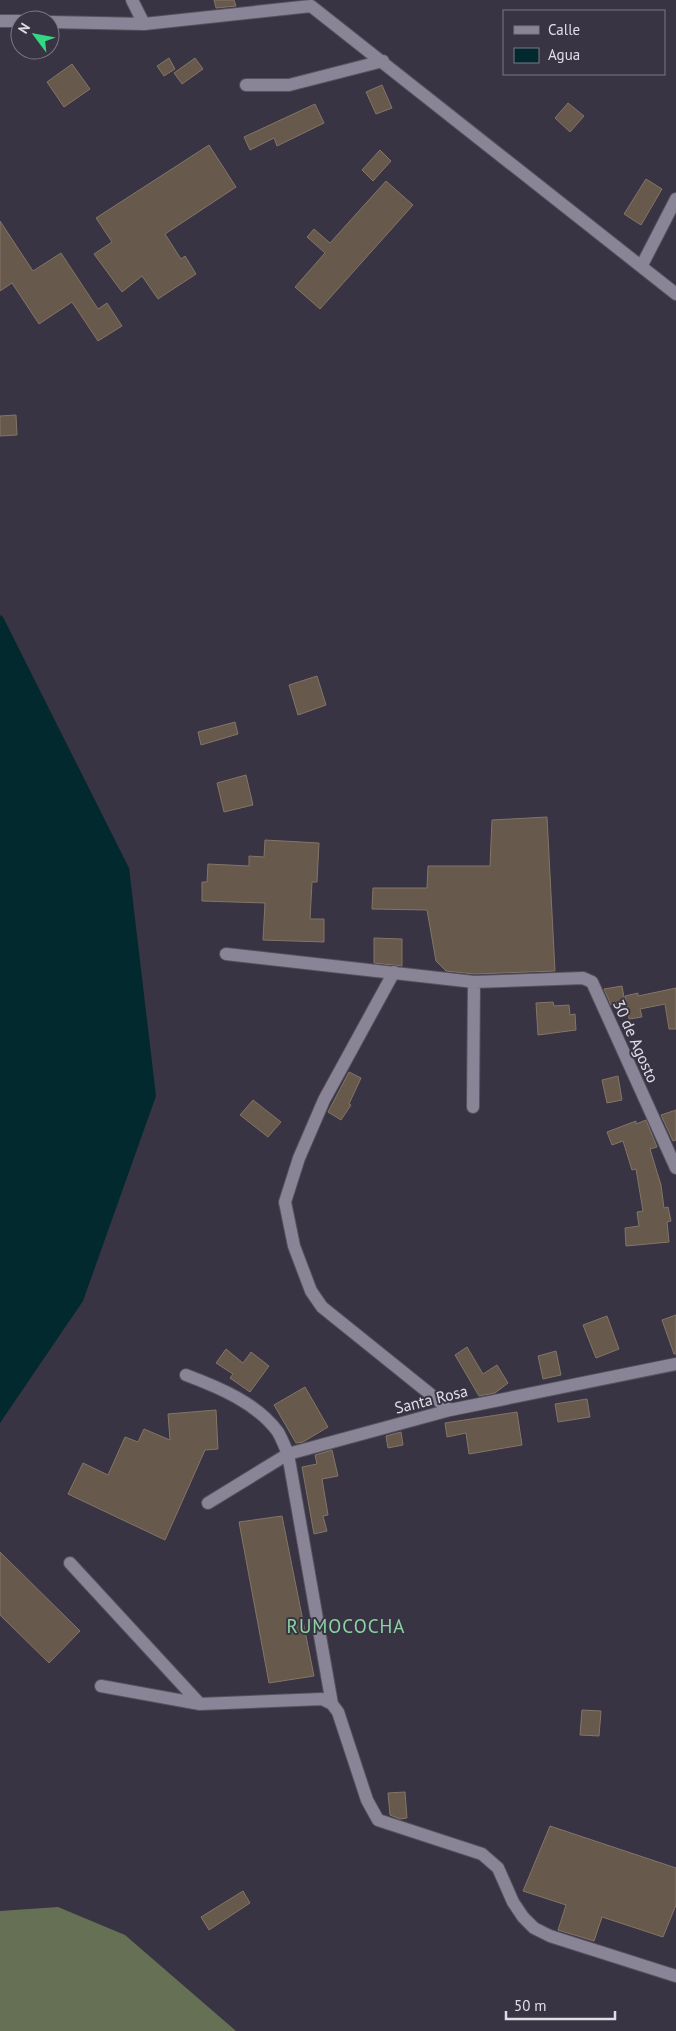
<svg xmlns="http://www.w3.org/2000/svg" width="676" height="2031" font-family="'PT Sans',sans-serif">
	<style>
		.forest { fill: #667055 }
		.water { fill: #02292e }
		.building { fill: #67594c; stroke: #837567 }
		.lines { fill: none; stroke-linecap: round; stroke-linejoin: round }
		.minor-casing { stroke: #56515e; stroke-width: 14 }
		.minor { stroke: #8a8596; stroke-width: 12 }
		.labels { text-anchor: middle; stroke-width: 4; stroke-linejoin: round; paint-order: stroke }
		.street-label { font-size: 16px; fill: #e0dde7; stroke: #383443 }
		.quarter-label { font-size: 19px; letter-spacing: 1px; fill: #8cd5a5; stroke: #383443 }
	</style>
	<rect width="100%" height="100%" fill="#383443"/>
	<!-- forest -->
	<path class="forest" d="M 58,1907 L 125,1935 L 236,2031 L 0,2031 L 0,1911 Z"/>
	<!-- water -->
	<path class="water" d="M 0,615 L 3,617 L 129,868 L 156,1096 L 83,1301 L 0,1423 Z"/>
	<!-- building -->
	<path class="building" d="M 214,0 L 234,0 L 236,6 L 216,8 Z
		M 169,58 L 175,69 L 164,76 L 157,66 Z
		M 195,58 L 203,69 L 182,84 L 174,73 Z
		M 72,64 L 90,89 L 64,107 L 47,82 Z
		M 382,85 L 392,108 L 376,114 L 366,92 Z
		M 568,103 L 584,116 L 570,132 L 555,118 Z
		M 315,104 L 324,123 L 277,146 L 274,138 L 250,150 L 244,137 Z
		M 209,145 L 236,187 L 165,234 L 181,259 L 185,256 L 196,274 L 158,299 L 142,276 L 122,292 L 94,254 L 112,242 L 96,218 Z
		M 380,150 L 391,161 L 373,181 L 362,170 Z
		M 646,179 L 662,189 L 641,225 L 624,214 Z
		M 386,181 L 413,205 L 320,309 L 295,287 L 325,253 L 307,237 L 314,229 L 330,243 Z
		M 0,221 L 33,271 L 61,253 L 98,309 L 107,303 L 122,326 L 98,341 L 72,302 L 39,324 L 12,283 L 0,291 Z
		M 16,415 L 17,435 L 0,436 L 0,416 Z
		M 317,676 L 326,705 L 298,715 L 289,685 Z
		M 235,722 L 238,734 L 201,745 L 198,732 Z
		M 246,775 L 253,805 L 224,812 L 217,783 Z
		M 547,817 L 555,971 L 474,974 L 446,971 L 436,961 L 427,910 L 372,909 L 373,888 L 427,888 L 428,866 L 490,866 L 492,820 Z
		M 265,840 L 319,843 L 317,882 L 312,882 L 310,919 L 324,919 L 324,942 L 263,940 L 265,903 L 202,901 L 202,882 L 207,882 L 208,864 L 249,866 L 249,856 L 264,857 Z
		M 374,938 L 402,939 L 402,966 L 374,963 Z
		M 622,986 L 625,1003 L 611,1005 L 604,989 Z
		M 676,988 L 676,1029 L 669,1029 L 665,1004 L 640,1009 L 642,1017 L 629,1019 L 625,996 L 638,993 L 638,996 Z
		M 553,1002 L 554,1006 L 569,1005 L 570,1015 L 575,1014 L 576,1030 L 538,1035 L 536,1003 Z
		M 349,1072 L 361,1078 L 349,1104 L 351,1105 L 341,1120 L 328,1112 Z
		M 618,1076 L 622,1100 L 607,1103 L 602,1080 Z
		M 253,1100 L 281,1122 L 268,1137 L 240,1115 Z
		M 676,1110 L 676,1140 L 673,1141 L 661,1115 Z
		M 646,1120 L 657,1147 L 650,1149 L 661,1185 L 664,1208 L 668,1207 L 671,1221 L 667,1222 L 669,1242 L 626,1246 L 625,1228 L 639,1226 L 637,1212 L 643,1211 L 636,1169 L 632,1170 L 623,1141 L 612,1145 L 607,1132 L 636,1121 L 636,1124 Z
		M 676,1315 L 676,1354 L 674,1354 L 662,1320 Z
		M 607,1316 L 619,1349 L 596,1358 L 583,1325 Z
		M 467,1347 L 483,1374 L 497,1365 L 508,1383 L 495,1393 L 479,1396 L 455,1355 Z
		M 226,1349 L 243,1363 L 251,1352 L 269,1366 L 250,1392 L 230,1378 L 233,1374 L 216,1363 Z
		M 556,1351 L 561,1375 L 543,1379 L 538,1356 Z
		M 305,1387 L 328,1427 L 303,1442 L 296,1443 L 274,1405 Z
		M 587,1399 L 590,1417 L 558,1422 L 555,1404 Z
		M 216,1410 L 218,1449 L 205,1450 L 165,1540 L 68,1494 L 83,1463 L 108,1475 L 125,1437 L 138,1442 L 144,1429 L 170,1440 L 168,1414 Z
		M 517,1412 L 522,1445 L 469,1454 L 466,1433 L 447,1437 L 445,1423 Z
		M 401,1432 L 403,1445 L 388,1448 L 386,1436 Z
		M 332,1450 L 338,1476 L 322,1479 L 328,1515 L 323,1516 L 327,1531 L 314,1534 L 302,1467 L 317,1464 L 315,1455 Z
		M 282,1516 L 314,1676 L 269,1683 L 239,1522 Z
		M 0,1552 L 80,1631 L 49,1663 L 0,1615 Z
		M 582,1710 L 601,1711 L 599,1736 L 580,1735 Z
		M 405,1792 L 407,1818 L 400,1819 L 390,1815 L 388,1793 Z
		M 550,1826 L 676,1868 L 676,1905 L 663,1937 L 602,1917 L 594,1941 L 558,1930 L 566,1905 L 523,1891 Z
		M 243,1891 L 250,1903 L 209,1930 L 201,1917 Z"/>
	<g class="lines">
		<defs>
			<path id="minor" d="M 132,0 L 144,24
				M 0,21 L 20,21
				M 50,22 L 144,24 L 311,6 L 676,294
				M 246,85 L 289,85 L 383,61
				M 642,265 L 676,199
				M 226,954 L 474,982 L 583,978 L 592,982 L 676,1168
				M 394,972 L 324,1100 L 299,1158 L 285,1202 L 294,1246 L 311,1291 L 322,1307 L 450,1410
				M 473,1107 L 474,982
				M 186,1375 C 218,1387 257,1403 278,1432 C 282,1439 285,1447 288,1454 L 332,1704
				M 208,1503 L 288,1454 L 450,1410 L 676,1364
				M 70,1563 L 200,1704
				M 101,1686 L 200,1704 L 322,1699 L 332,1704 L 338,1712 L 367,1800 L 378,1820 L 482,1854 L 498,1868 L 513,1902 L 523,1917 L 534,1928 L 550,1936 L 676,1976"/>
		</defs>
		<!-- minor casing -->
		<use href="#minor" class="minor-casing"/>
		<!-- minor -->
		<use href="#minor" class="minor"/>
	</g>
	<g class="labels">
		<!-- street labels -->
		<g class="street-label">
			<text transform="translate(636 1041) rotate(66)" y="6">30 de Agosto</text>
			<text transform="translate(431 1399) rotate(-14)" y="6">Santa Rosa</text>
		</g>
		<!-- quarter labels -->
		<g class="quarter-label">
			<text x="346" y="1633">RUMOCOCHA</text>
		</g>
	</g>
	<!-- legend -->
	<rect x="503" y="10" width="162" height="65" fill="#383443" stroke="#7b7885"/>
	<rect x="514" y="26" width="25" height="8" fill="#8a8596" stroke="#7b7885"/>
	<text x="548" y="35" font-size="15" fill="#e0dde7">Calle</text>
	<rect x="514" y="48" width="25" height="15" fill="#02292e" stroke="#7b7885"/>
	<text x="548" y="60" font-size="15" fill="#e0dde7">Agua</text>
	<!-- north arrow -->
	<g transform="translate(35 35) rotate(302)"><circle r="24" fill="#383443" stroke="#7b7885"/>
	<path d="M0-4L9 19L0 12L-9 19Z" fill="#32d882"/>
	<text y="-8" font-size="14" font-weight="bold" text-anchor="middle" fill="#e0dde7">N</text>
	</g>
	<!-- scale -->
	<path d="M506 2011v8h109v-8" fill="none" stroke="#e0dde7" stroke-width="2.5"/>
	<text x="514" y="2011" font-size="15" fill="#e0dde7" stroke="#383443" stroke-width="4" paint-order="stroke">50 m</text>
</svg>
